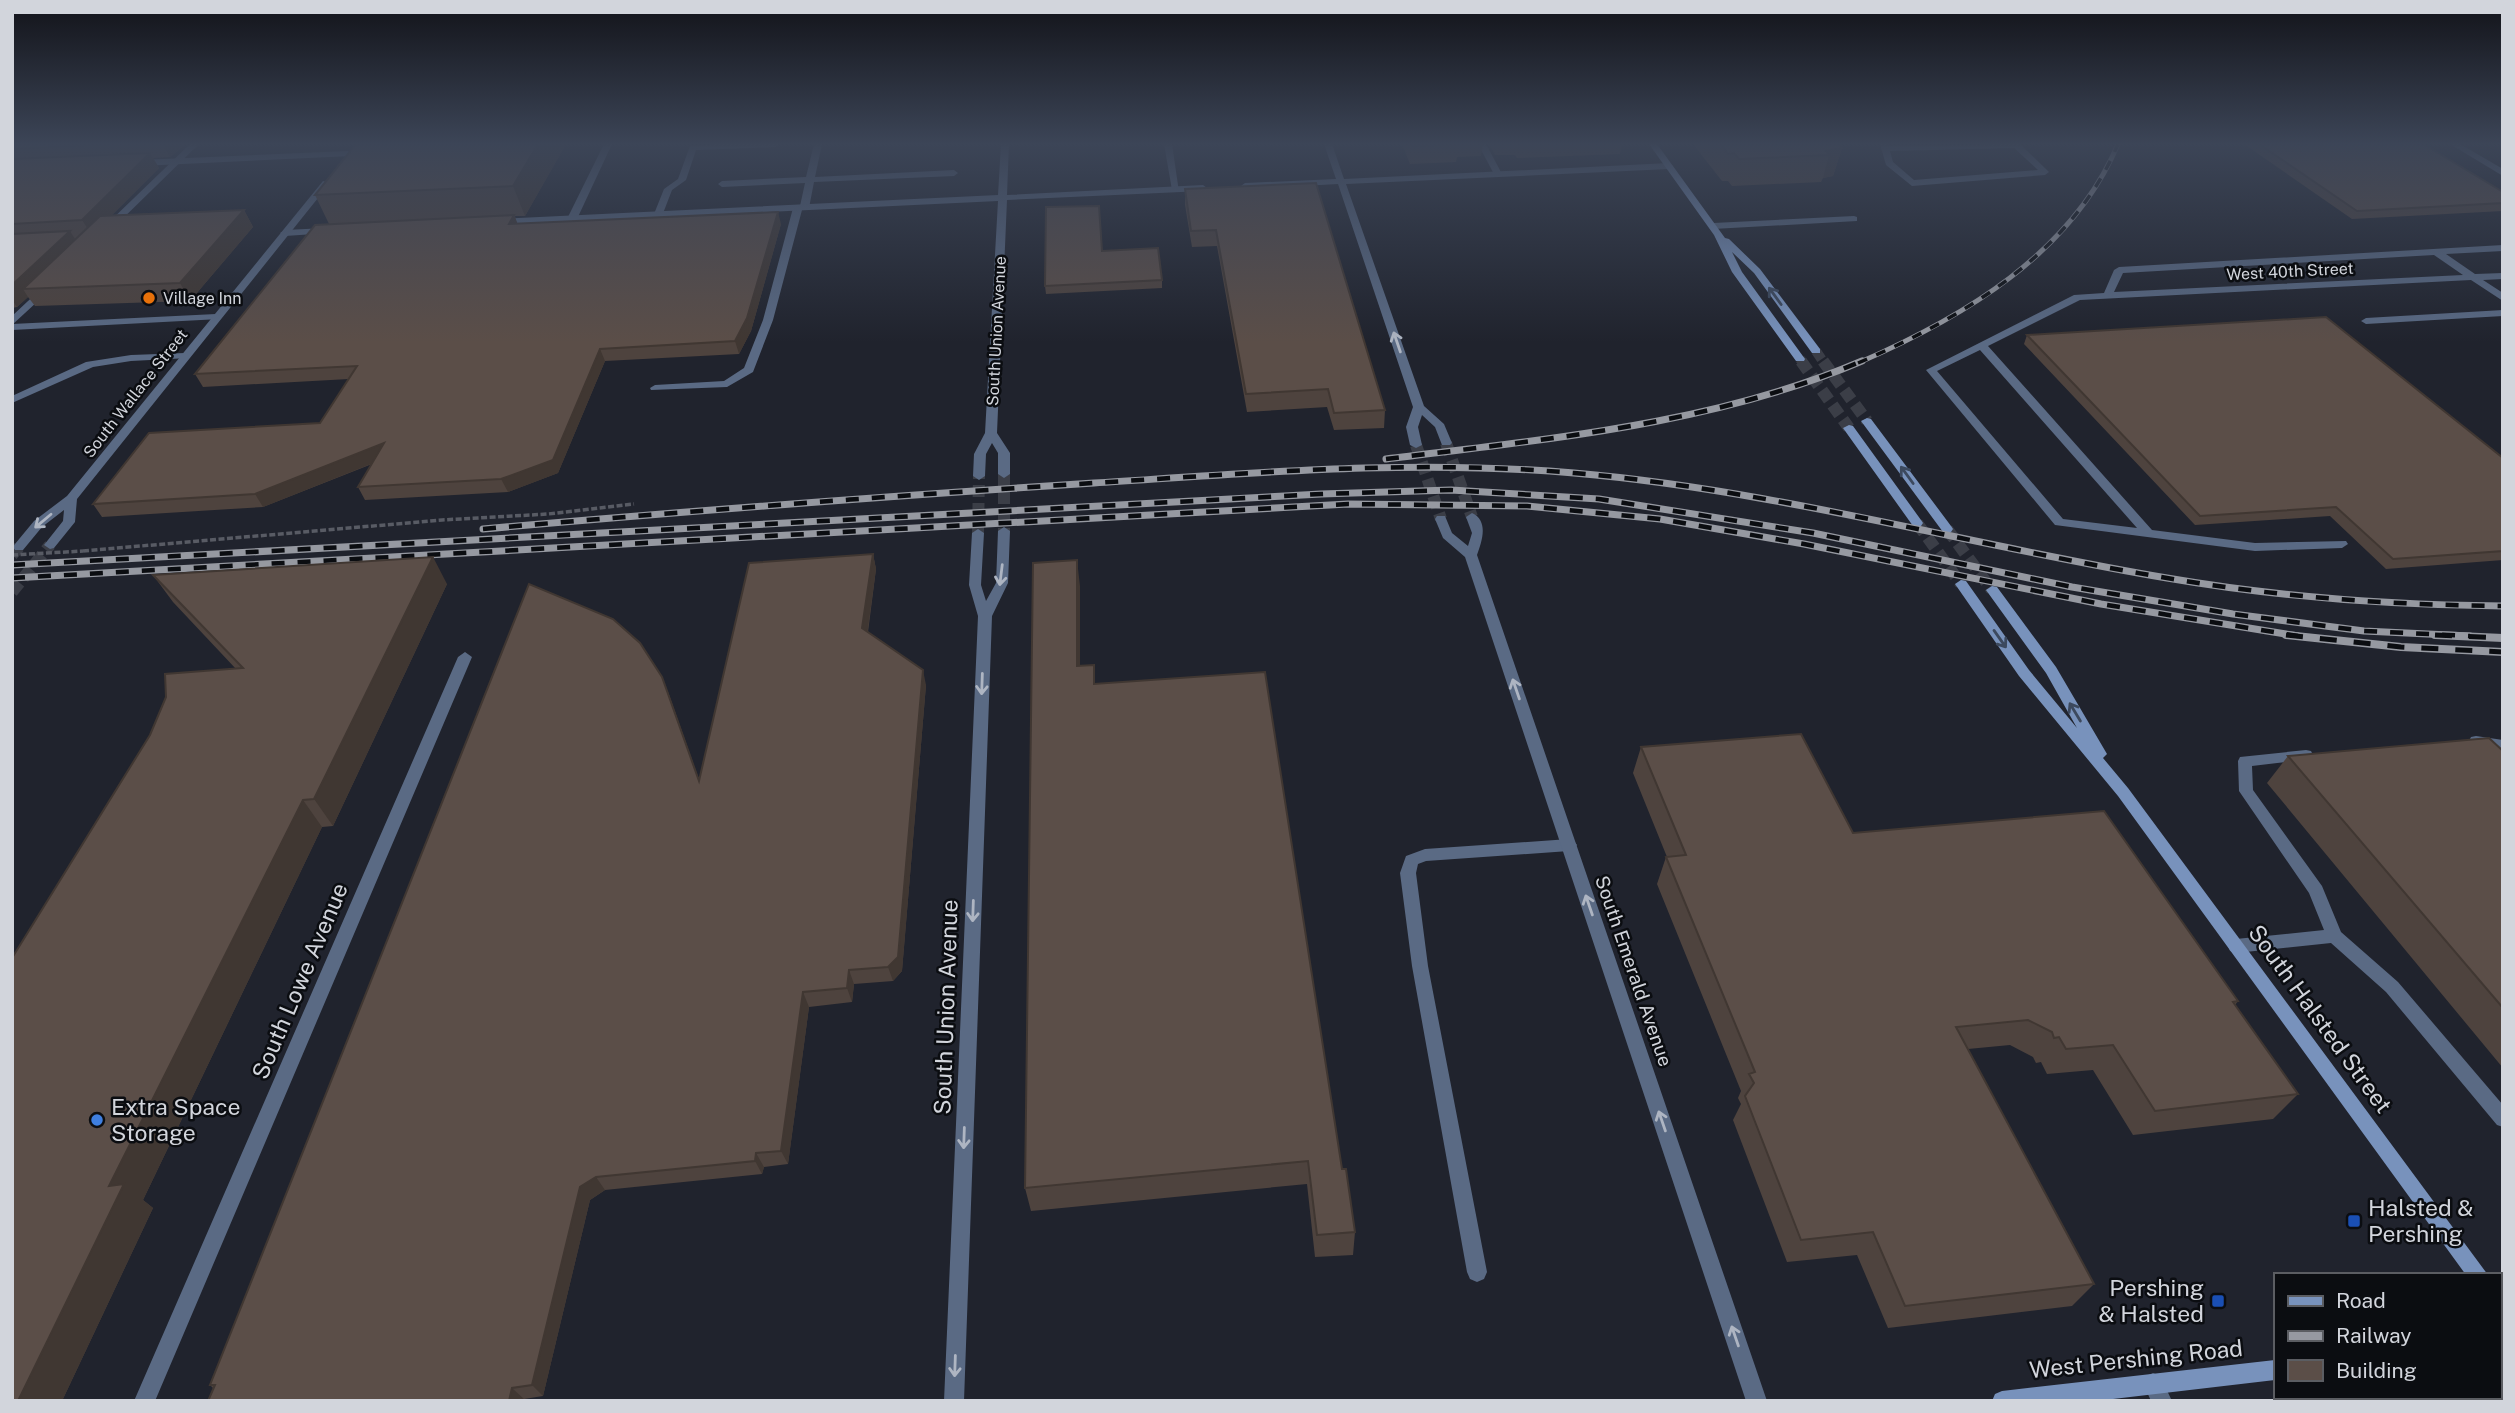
<svg xmlns="http://www.w3.org/2000/svg" width="2515" height="1413" font-family="'Public Sans',sans-serif">
	<style>
		.lines { fill: none; stroke-linecap: round; stroke-linejoin: round }
		.minor-tunnel { stroke: #3b3e47; stroke-width: 12; stroke-dasharray: 12 6; stroke-linecap: butt }
		.tertiary-tunnel { stroke: #3b3e47; stroke-width: 12; stroke-dasharray: 12 6; stroke-linecap: butt }
		.secondary-tunnel-far1 { stroke: #3b3e47; stroke-width: 10; stroke-dasharray: 10 4.5; stroke-linecap: butt }
		.secondary-tunnel { stroke: #3b3e47; stroke-width: 12; stroke-dasharray: 12 6; stroke-linecap: butt }
		.path { stroke: #585b64; stroke-width: 3.5; stroke-dasharray: 6 2.5; stroke-linecap: butt }
		.service { fill: #5a6a84; fill-rule: evenodd }
		.minor { fill: #5a6a84; fill-rule: evenodd }
		.tertiary { fill: #5a6a84; fill-rule: evenodd }
		.secondary { fill: #7892bc; fill-rule: evenodd }
		.rail-far2-casing { stroke: #9699a1; stroke-width: 5 }
		.rail-far1-casing { stroke: #9699a1; stroke-width: 7 }
		.rail-casing { stroke: #9699a1; stroke-width: 8 }
		.rail-far2 { stroke: #0b0d11; stroke-width: 3.5; stroke-dasharray: 10; stroke-linecap: butt }
		.rail-far1 { stroke: #0b0d11; stroke-width: 4.5; stroke-dasharray: 13; stroke-linecap: butt }
		.rail { stroke: #0b0d11; stroke-width: 5; stroke-dasharray: 17; stroke-linecap: butt }
		.path-bridge { stroke: #585b64; stroke-width: 3.5; stroke-dasharray: 6 2.5; stroke-linecap: butt }
		.wall { fill: #4e433e }
		.shaded-wall { fill: #403732 }
		.building { fill: #5b4e48; stroke: #403732; stroke-width: 2 }
		.oneway { stroke: #3c495e }
		.oneway2 { stroke: #aeb5c2 }
		.food-dot { fill: #e8710a; stroke: #0b0d11; stroke-width: 2.5 }
		.shop-dot { fill: #3f7fe0; stroke: #0b0d11; stroke-width: 2.5 }
		.transit-dot { fill: #1a4fb4; stroke: #0b0d11; stroke-width: 2.5 }
		.labels { text-anchor: middle; stroke-width: 5; stroke-linejoin: round; paint-order: stroke }
		.far-street-label { font-size: 16px; fill: #d2d5dc; stroke: #0b0d11 }
		.far-poi-label { font-size: 16px; fill: #d2d5dc; stroke: #0b0d11; text-anchor: start }
		.street-label { font-size: 19px; fill: #d2d5dc; stroke: #0b0d11 }
		.near-street-label { font-size: 23px; fill: #d2d5dc; stroke: #0b0d11 }
		.near-poi-label { font-size: 23px; fill: #d2d5dc; stroke: #0b0d11; text-anchor: start }
	</style>
	<rect width="100%" height="100%" fill="#20232d"/>
	<g class="lines">
		<!-- minor-tunnel -->
		<path class="minor-tunnel" d="M 1446,443 L 1472,517
			M 1416,445 L 1441,519
			M 1004,474 L 1004,531
			M 978,533 L 979,476"/>
		<!-- tertiary-tunnel -->
		<path class="tertiary-tunnel" d="M 12,555 L 19,547
			M 12,592 L 50,545"/>
		<!-- secondary-tunnel-far1 -->
		<path class="secondary-tunnel-far1" d="M 1816,351 L 1824,363
			M 1800,359 L 1803,363"/>
		<!-- secondary-tunnel -->
		<path class="secondary-tunnel" d="M 1801,361 L 1849,428
			M 1823,361 L 1867,421
			M 1917,523 L 1961,584
			M 1947,529 L 1992,590"/>
		<!-- path -->
		<path class="path" d="M 83,551 L 442,520 L 548,514 L 634,504"/>
		<!-- service -->
		<path class="service" d="M 190,144 L 199,144 L 111,230 L 105,230 L 105,226 Z
			M 604,144 L 612,144 L 577,219 L 569,221 L 567,219 Z
			M 721,144 L 779,144 L 775,147 L 696,150 L 686,180 L 672,190 L 662,216 L 656,216 L 654,214 L 664,189 L 678,179 L 690,146 Z
			M 814,144 L 822,144 L 815,177 L 954,170 L 958,173 L 954,176 L 814,182 L 809,208 L 802,210 L 773,320 L 753,372 L 727,387 L 651,390 L 650,388 L 655,385 L 724,381 L 744,368 L 763,320 L 793,208 L 800,206 L 805,183 L 722,187 L 718,184 L 722,181 L 806,177 Z
			M 1164,144 L 1172,144 L 1179,192 L 1172,190 Z
			M 1478,144 L 1486,144 L 1502,174 L 1501,176 L 1495,176 Z
			M 1880,144 L 1888,144 L 1889,146 L 2020,144 L 2049,172 L 2045,175 L 1912,186 L 1886,165 ZM 2014,148 L 2038,170 L 1914,180 L 1893,162 L 1890,151 Z
			M 1854,216 L 1857,217 L 1857,221 L 1713,229 L 1708,226 L 1713,223 Z
			M 2503,245 L 2503,251 L 2446,254 L 2475,274 L 2503,273 L 2503,279 L 2483,280 L 2503,293 L 2503,301 L 2471,280 L 2080,300 L 1988,346 L 2152,530 L 2255,543 L 2346,541 L 2348,544 L 2342,548 L 2255,551 L 2055,525 L 1926,370 L 2074,295 L 2104,293 L 2114,270 L 2119,267 ZM 2434,255 L 2463,275 L 2114,292 L 2123,273 ZM 1980,350 L 2137,528 L 2063,519 L 1937,371 Z
			M 43,287 L 51,289 L 12,325 L 12,316 Z
			M 2503,310 L 2503,316 L 2366,324 L 2361,321 L 2366,318 Z
			M 185,353 L 190,356 L 189,358 L 131,361 L 93,367 L 12,403 L 12,396 L 86,362 L 131,355 Z
			M 2476,736 L 2503,740 L 2503,750 L 2471,745 L 2469,741 L 2471,737 Z
			M 2306,750 L 2311,751 L 2313,755 L 2311,759 L 2252,766 L 2253,790 L 2322,886 L 2341,932 L 2398,982 L 2503,1105 L 2503,1127 L 2497,1125 L 2386,992 L 2331,943 L 2236,953 L 2230,951 L 2228,946 L 2230,941 L 2236,939 L 2324,930 L 2309,893 L 2239,791 L 2238,761 L 2240,757 Z
			M 1569,839 L 1574,841 L 1577,845 L 1574,849 L 1569,851 L 1426,861 L 1418,864 L 1416,873 L 1428,966 L 1487,1272 L 1484,1279 L 1477,1282 L 1470,1279 L 1467,1272 L 1412,966 L 1400,873 L 1406,856 L 1425,849 Z
			M 2153,1373 L 2160,1376 L 2172,1401 L 2151,1401 L 2143,1383 L 2146,1376 Z"/>
		<!-- minor -->
		<path class="minor" d="M 1001,144 L 1009,144 L 1007,195 L 1203,185 L 1207,188 L 1203,191 L 1007,200 L 997,433 L 1010,453 L 1010,474 L 1004,478 L 998,474 L 998,453 L 992,443 L 986,454 L 985,476 L 979,480 L 973,476 L 974,454 L 985,433 L 998,201 L 500,225 L 495,222 L 500,219 L 998,195 Z
			M 1324,144 L 1332,144 L 1344,179 L 1669,163 L 1673,166 L 1669,169 L 1346,184 L 1424,406 L 1444,424 L 1452,443 L 1450,445 L 1442,445 L 1435,427 L 1422,415 L 1418,427 L 1422,445 L 1416,448 L 1410,445 L 1406,427 L 1413,407 L 1338,184 L 1245,189 L 1241,186 L 1245,183 L 1336,179 Z
			M 2450,144 L 2460,144 L 2503,169 L 2503,176 Z
			M 348,151 L 352,154 L 351,156 L 140,166 L 136,163 L 140,160 Z
			M 326,228 L 329,229 L 329,233 L 285,236 L 280,233 L 285,230 Z
			M 216,314 L 220,315 L 220,319 L 12,330 L 12,324 Z
			M 1472,513 C 1489,521 1482,541 1477,555 L 1767,1401 L 1746,1401 L 1465,557 L 1443,538 L 1435,519 L 1437,516 L 1445,516 L 1452,533 L 1468,546 L 1472,533 L 1466,517 Z
			M 1004,527 L 1010,531 L 1008,583 L 992,616 L 964,1401 L 944,1401 L 978,616 L 969,585 L 972,533 L 978,529 L 984,533 L 981,585 L 986,601 L 996,583 L 998,531 Z
			M 465,652 L 472,657 L 155,1401 L 134,1401 L 458,657 Z"/>
		<!-- tertiary -->
		<path class="tertiary" d="M 323,181 L 330,183 L 77,499 L 75,522 L 54,548 L 50,549 L 44,545 L 63,521 L 64,510 L 42,527 L 23,550 L 15,550 L 13,547 L 15,544 L 34,521 L 67,496 Z"/>
		<!-- secondary -->
		<path class="secondary" d="M 1649,144 L 1657,144 L 1725,238 L 1729,239 L 1760,269 L 1820,349 L 1820,353 L 1812,353 L 1754,273 L 1732,252 L 1742,272 L 1805,359 L 1804,361 L 1796,361 L 1732,272 L 1714,235 Z
			M 1867,418 L 1871,419 L 1951,526 L 1953,529 L 1951,532 L 1943,532 L 1861,421 Z
			M 1849,425 L 1853,426 L 1921,520 L 1923,523 L 1921,526 L 1913,526 L 1843,428 Z
			M 1961,580 L 1966,581 L 2029,670 L 2077,728 L 2046,673 L 1986,590 L 1992,586 L 1997,587 L 2056,667 L 2107,754 L 2103,758 L 2128,788 L 2488,1275 L 2466,1275 L 2118,796 L 2019,676 L 1955,584 Z
			M 2499,1294 L 2503,1296 L 2503,1318 L 2499,1316 Z
			M 2503,1334 L 2503,1354 L 2499,1355 L 2499,1335 Z
			M 2275,1360 L 2275,1380 L 2096,1401 L 1992,1401 L 1995,1394 L 2002,1391 Z"/>
		<defs>
			<path id="rail-far2" d="M 1858,363 C 1962,318 2072,254 2118,144"/>
			<path id="rail-far1" d="M 1386,459 C 1546,439 1712,425 1862,361
				M 483,529 C 687,511 890,496 1094,483 C 1254,473 1414,459 1574,473 C 1775,490 1969,545 2167,578 C 2278,597 2390,605 2503,606
				M 12,565 L 1321,494 L 1451,490 L 1599,499 L 1813,533 L 2072,587 L 2233,614 L 2364,631 L 2470,636
				M 12,578 L 1348,504 L 1527,506 L 1660,519 L 1804,544 L 2101,604 L 2298,636"/>
			<path id="rail" d="M 2286,635 L 2401,647 L 2503,652
				M 2435,635 L 2503,638"/>
		</defs>
		<!-- rail-far2 casing -->
		<use href="#rail-far2" class="rail-far2-casing"/>
		<!-- rail-far1 casing -->
		<use href="#rail-far1" class="rail-far1-casing"/>
		<!-- rail casing -->
		<use href="#rail" class="rail-casing"/>
		<!-- rail-far2 -->
		<use href="#rail-far2" class="rail-far2"/>
		<!-- rail-far1 -->
		<use href="#rail-far1" class="rail-far1"/>
		<!-- rail -->
		<use href="#rail" class="rail"/>
		<!-- path-bridge -->
		<path class="path-bridge" d="M 12,555 L 83,551"/>
	</g>
	<!-- wall -->
	<path class="wall" d="M 12,144 L 186,144 L 170,157 L 153,158 L 159,168 L 112,215 L 244,210 L 253,227 L 190,301 L 35,306 L 28,297 L 17,307 L 12,308 Z
		M 356,144 L 566,144 L 525,216 L 515,216 L 517,224 L 781,224 L 751,331 L 739,354 L 605,361 L 558,473 L 508,492 L 365,500 L 358,487 L 372,464 L 263,507 L 102,517 L 93,504 L 320,423 L 349,379 L 203,387 L 195,374 L 329,224 L 315,195 Z
		M 1402,144 L 1483,144 L 1481,156 L 1457,157 L 1456,162 L 1410,164 Z
		M 1489,144 L 1622,144 L 1620,154 L 1517,158 L 1515,155 L 1495,155 Z
		M 1693,144 L 1838,144 L 1842,148 L 1833,176 L 1823,178 L 1821,182 L 1732,186 L 1728,181 L 1722,181 Z
		M 2244,144 L 2423,144 L 2503,192 L 2503,211 L 2352,219 Z
		M 1185,189 L 1385,410 L 1384,428 L 1334,430 L 1327,407 L 1247,412 L 1217,246 L 1192,247 L 1185,205 Z
		M 1102,251 L 1162,280 L 1162,288 L 1046,294 L 1045,286 Z
		M 2027,335 L 2503,458 L 2503,560 L 2386,569 L 2330,516 L 2195,525 L 2024,344 Z
		M 873,554 L 876,569 L 868,632 L 926,685 L 902,971 L 893,981 L 854,984 L 852,1002 L 809,1007 L 788,1164 L 764,1167 L 762,1174 L 605,1190 L 590,1200 L 543,1396 L 524,1399 L 524,1401 L 208,1401 L 213,1388 L 210,1385 L 668,692 L 699,780 Z
		M 153,575 L 447,584 L 333,826 L 322,827 L 143,1200 L 153,1208 L 62,1401 L 236,669 L 173,602 Z
		M 1080,586 L 1080,666 L 1096,684 L 1342,1169 L 1355,1232 L 1353,1255 L 1315,1257 L 1307,1184 L 1031,1211 L 1025,1188 Z
		M 1641,747 L 1853,833 L 2238,1001 L 2235,1005 L 2298,1094 L 2273,1119 L 2133,1135 L 2093,1070 L 2047,1074 L 2041,1062 L 2036,1063 L 2033,1057 L 2010,1045 L 1968,1049 L 2094,1284 L 2072,1306 L 1888,1328 L 1857,1255 L 1787,1262 L 1733,1120 L 1741,1104 L 1738,1098 L 1741,1091 L 1657,884 L 1666,857 L 1667,857 L 1633,773 Z
		M 2503,751 L 2503,1068 L 2267,783 L 2288,756 Z"/>
	<!-- shaded-wall -->
	<path class="shaded-wall" d="M 163,144 L 186,144 L 170,157 Z
		M 538,144 L 566,144 L 525,216 L 513,186 Z
		M 1842,148 L 1833,176 L 1823,178 L 1829,155 L 1826,151 Z
		M 150,153 L 159,168 L 92,235 L 82,220 Z
		M 244,210 L 253,227 L 190,301 L 180,283 Z
		M 778,212 L 781,224 L 751,331 L 739,354 L 735,341 Z
		M 514,215 L 519,227 L 509,224 Z
		M 70,231 L 80,247 L 23,289 L 28,297 L 17,307 L 12,300 L 12,285 Z
		M 600,349 L 605,361 L 558,473 L 508,492 L 501,479 Z
		M 384,443 L 391,456 L 263,507 L 255,494 Z
		M 873,554 L 876,569 L 866,643 L 862,628 Z
		M 433,557 L 447,584 L 333,826 L 314,799 Z
		M 1077,560 L 1080,586 L 1080,693 L 1077,666 Z
		M 923,670 L 926,685 L 902,971 L 893,981 L 888,967 Z
		M 662,677 L 668,692 L 705,796 L 699,781 Z
		M 303,800 L 322,827 L 143,1200 L 153,1208 L 62,1401 L 18,1401 L 109,1186 Z
		M 849,970 L 854,984 L 852,1002 L 847,988 Z
		M 803,992 L 809,1007 L 788,1164 L 781,1151 Z
		M 756,1153 L 764,1167 L 762,1174 L 755,1161 Z
		M 596,1177 L 605,1190 L 590,1200 L 543,1396 L 532,1385 L 580,1187 Z
		M 512,1388 L 524,1399 L 524,1401 L 509,1401 Z"/>
	<!-- building -->
	<path class="building" d="M 12,144 L 112,144 L 12,149 Z
		M 356,144 L 538,144 L 513,186 L 315,195 Z
		M 1411,144 L 1458,144 L 1458,145 L 1412,146 Z
		M 1721,144 L 1838,144 L 1842,148 L 1826,151 L 1829,155 L 1739,159 L 1734,153 L 1728,154 Z
		M 2259,144 L 2423,144 L 2503,192 L 2503,203 L 2357,211 Z
		M 150,153 L 82,220 L 12,224 L 12,159 Z
		M 1316,183 L 1385,410 L 1334,413 L 1328,389 L 1246,394 L 1216,230 L 1191,231 L 1185,189 Z
		M 1099,206 L 1102,251 L 1158,248 L 1162,280 L 1045,286 L 1046,207 Z
		M 244,210 L 180,283 L 23,289 L 100,216 Z
		M 778,212 L 747,318 L 735,341 L 600,349 L 553,460 L 501,479 L 358,487 L 384,443 L 255,494 L 93,504 L 149,433 L 320,423 L 357,366 L 195,374 L 315,225 L 514,215 L 509,224 Z
		M 70,231 L 12,285 L 12,234 Z
		M 2326,317 L 2503,458 L 2503,551 L 2393,559 L 2336,507 L 2200,516 L 2027,335 Z
		M 873,554 L 862,628 L 923,670 L 898,957 L 888,967 L 849,970 L 847,988 L 803,992 L 781,1151 L 756,1153 L 755,1161 L 596,1177 L 580,1187 L 532,1385 L 512,1388 L 509,1401 L 208,1401 L 215,1385 L 210,1385 L 529,584 L 613,619 L 640,643 L 662,677 L 699,781 L 749,563 Z
		M 433,557 L 314,799 L 303,800 L 109,1186 L 124,1184 L 18,1401 L 12,1401 L 12,958 L 150,735 L 166,697 L 165,674 L 243,668 L 153,575 Z
		M 1077,560 L 1077,666 L 1094,665 L 1094,684 L 1265,672 L 1342,1169 L 1346,1169 L 1355,1232 L 1317,1235 L 1308,1161 L 1025,1188 L 1033,563 Z
		M 1801,734 L 1853,833 L 2104,811 L 2238,1001 L 2233,1002 L 2298,1094 L 2155,1111 L 2113,1045 L 2066,1049 L 2059,1037 L 2054,1038 L 2052,1032 L 2028,1020 L 1956,1027 L 2094,1284 L 1905,1306 L 1873,1232 L 1801,1240 L 1745,1096 L 1754,1083 L 1749,1074 L 1755,1072 L 1666,857 L 1686,855 L 1641,747 Z
		M 2489,738 L 2503,751 L 2503,1008 L 2288,756 Z"/>
	<!-- one-way arrows -->
	<defs><path id="oneway-shaft" d="M-6 0H5M1.5-3L5.5 0L1.5 3" fill="none" stroke-width="1.6" stroke-linecap="round" stroke-linejoin="round" transform="scale(1.75)"/></defs>
	<g class="oneway">
		<use href="#oneway-shaft" transform="translate(1775 296) rotate(-126)"/>
		<use href="#oneway-shaft" transform="translate(1907 475) rotate(-126)"/>
		<use href="#oneway-shaft" transform="translate(2000 639) rotate(55)"/>
		<use href="#oneway-shaft" transform="translate(2075 712) rotate(-121)"/>
	</g>
	<g class="oneway2">
		<use href="#oneway-shaft" transform="translate(1397 342) rotate(-109)"/>
		<use href="#oneway-shaft" transform="translate(43 521) rotate(140)"/>
		<use href="#oneway-shaft" transform="translate(1001 575) rotate(97)"/>
		<use href="#oneway-shaft" transform="translate(982 684) rotate(92)"/>
		<use href="#oneway-shaft" transform="translate(1516 689) rotate(-109)"/>
		<use href="#oneway-shaft" transform="translate(1589 905) rotate(-109)"/>
		<use href="#oneway-shaft" transform="translate(973 911) rotate(92)"/>
		<use href="#oneway-shaft" transform="translate(1662 1121) rotate(-109)"/>
		<use href="#oneway-shaft" transform="translate(964 1138) rotate(92)"/>
		<use href="#oneway-shaft" transform="translate(1735 1336) rotate(-109)"/>
		<use href="#oneway-shaft" transform="translate(955 1366) rotate(92)"/>
	</g>
	<!-- sky -->
	<linearGradient id="sky" x2="0" y2="1"><stop stop-color="#121319"/><stop offset="0.42" stop-color="#3c4557"/><stop offset="1" stop-color="#3c4557" stop-opacity="0"/></linearGradient>
	<rect width="2515" height="342" fill="url(#sky)"/>
	<!-- markers -->
	<circle class="food-dot" cx="149" cy="298" r="7"/>
	<circle class="shop-dot" cx="97" cy="1120" r="7"/>
	<g class="transit-dot">
		<rect x="2347" y="1214" width="14" height="14" rx="3.5"/>
		<rect x="2211" y="1294" width="14" height="14" rx="3.5"/>
	</g>
	<g class="labels">
		<!-- far-street labels -->
		<g class="far-street-label">
			<text transform="translate(2290 271) rotate(-3)" y="6">West 40th Street</text>
			<text transform="translate(996 331) rotate(-87)" y="6">South Union Avenue</text>
			<text transform="translate(135 393) rotate(-52)" y="6">South Wallace Street</text>
		</g>
		<!-- far-poi labels -->
		<g class="far-poi-label">
			<text x="163" y="304">Village Inn</text>
		</g>
		<!-- street labels -->
		<g class="street-label">
			<text transform="translate(1634 971) rotate(71)" y="7">South Emerald Avenue</text>
		</g>
		<!-- near-street labels -->
		<g class="near-street-label">
			<text transform="translate(300 981) rotate(-67)" y="8">South Lowe Avenue</text>
			<text transform="translate(946 1007) rotate(-88)" y="8">South Union Avenue</text>
			<text transform="translate(2320 1019) rotate(54)" y="8">South Halsted Street</text>
			<text transform="translate(2136 1359) rotate(-6)" y="8">West Pershing Road</text>
		</g>
		<!-- near-poi labels -->
		<g class="near-poi-label">
			<text x="111" y="1115">Extra Space<tspan x="111" dy="26">Storage</tspan></text>
			<text x="2368" y="1216">Halsted &amp;<tspan x="2368" dy="26">Pershing</tspan></text>
			<text x="2204" y="1296" text-anchor="end">Pershing<tspan x="2204" dy="26">&amp; Halsted</tspan></text>
		</g>
	</g>
	<!-- border -->
	<rect width="2515" height="1413" fill="none" stroke="#d2d5dc" stroke-width="28"/>
	<!-- legend -->
	<rect x="2274" y="1273" width="228" height="126" fill="#0b0d11" stroke="#5b5d62" stroke-width="2"/>
	<rect x="2288" y="1296" width="35" height="10" fill="#7892bc" stroke="#5b5d62" stroke-width="2"/>
	<text x="2336" y="1308" font-size="21" fill="#d2d5dc">Road</text>
	<rect x="2288" y="1331" width="35" height="10" fill="#9699a1" stroke="#5b5d62" stroke-width="2"/>
	<text x="2336" y="1343" font-size="21" fill="#d2d5dc">Railway</text>
	<rect x="2288" y="1360" width="35" height="21" fill="#5b4e48" stroke="#5b5d62" stroke-width="2"/>
	<text x="2336" y="1378" font-size="21" fill="#d2d5dc">Building</text>
</svg>
